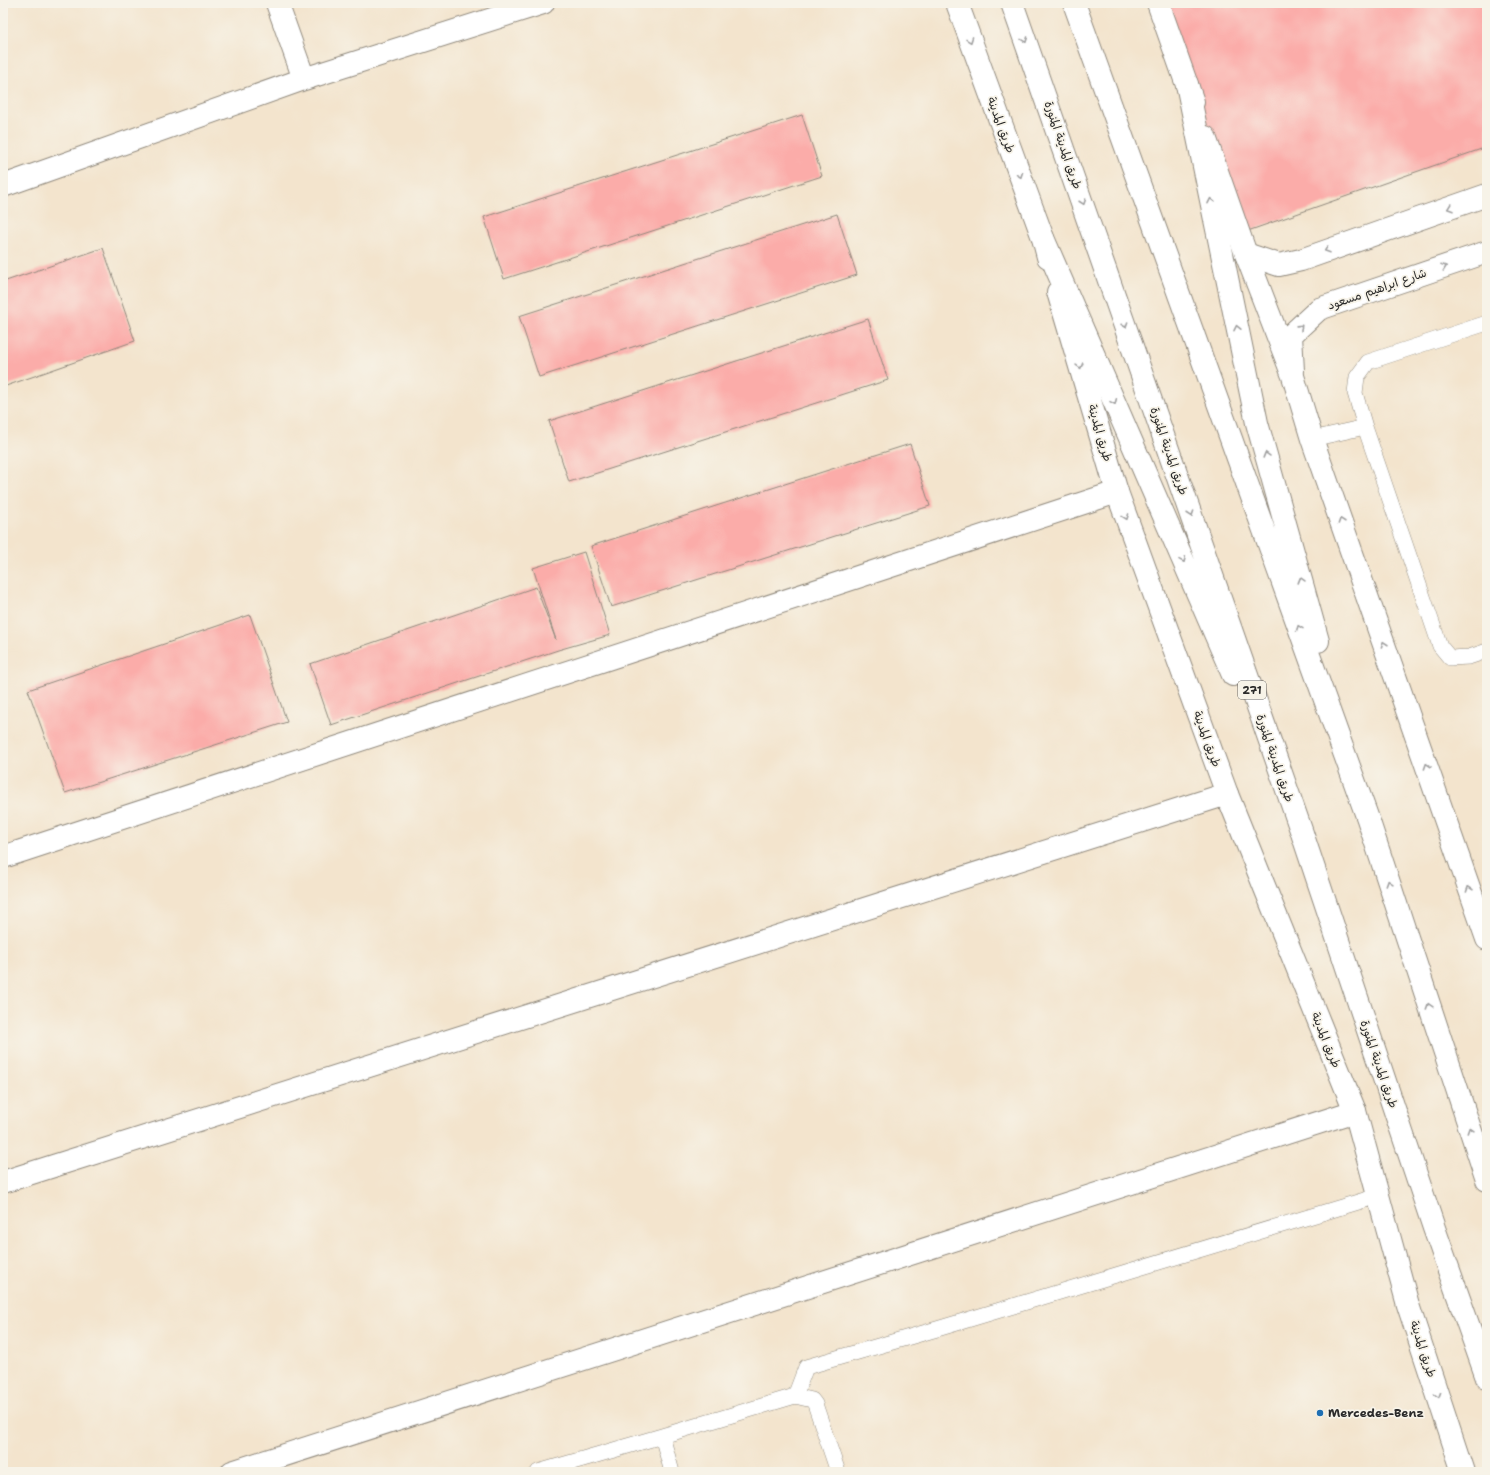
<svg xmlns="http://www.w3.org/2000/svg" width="1490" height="1475" font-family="'Shantell Sans','Playpen Sans Arabic',sans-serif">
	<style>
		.building { fill: #fbaca9 }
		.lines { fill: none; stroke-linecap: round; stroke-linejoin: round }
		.service-casing { stroke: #8f887c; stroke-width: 16 }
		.minor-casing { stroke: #8f887c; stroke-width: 24 }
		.secondary-casing { stroke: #8f887c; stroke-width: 24 }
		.primary-casing { stroke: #8f887c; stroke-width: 24 }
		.motorway-casing { stroke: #8f887c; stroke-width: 24 }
		.service { stroke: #fff; stroke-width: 15 }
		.minor { stroke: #fff; stroke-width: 22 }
		.secondary { stroke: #fff; stroke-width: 22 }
		.primary { stroke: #fff; stroke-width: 22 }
		.motorway { stroke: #fff; stroke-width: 22 }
		.oneway { stroke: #a0a0a0 }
		.poi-dot { fill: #1f6fb2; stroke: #f7f3e8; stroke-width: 1.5 }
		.labels { text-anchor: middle; stroke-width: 3.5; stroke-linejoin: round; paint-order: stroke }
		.shield { fill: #f7f3e8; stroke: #686764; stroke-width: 1 }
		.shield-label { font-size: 11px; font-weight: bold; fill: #2b2b2b }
		.street-label { font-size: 12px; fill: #2b2b2b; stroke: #f7f3e8 }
		.poi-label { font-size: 12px; font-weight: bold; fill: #2b2b2b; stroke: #f7f3e8; text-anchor: start }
	</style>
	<rect width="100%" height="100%" fill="#f7f3e8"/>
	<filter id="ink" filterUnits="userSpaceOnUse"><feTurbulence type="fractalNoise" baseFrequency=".025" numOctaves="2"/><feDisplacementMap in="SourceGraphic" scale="8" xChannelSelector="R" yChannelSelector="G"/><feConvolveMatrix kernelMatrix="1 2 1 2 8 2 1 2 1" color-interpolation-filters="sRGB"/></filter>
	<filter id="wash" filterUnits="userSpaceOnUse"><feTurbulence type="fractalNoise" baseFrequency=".012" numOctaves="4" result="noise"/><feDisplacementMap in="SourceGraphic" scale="16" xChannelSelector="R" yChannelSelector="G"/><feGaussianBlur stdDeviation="0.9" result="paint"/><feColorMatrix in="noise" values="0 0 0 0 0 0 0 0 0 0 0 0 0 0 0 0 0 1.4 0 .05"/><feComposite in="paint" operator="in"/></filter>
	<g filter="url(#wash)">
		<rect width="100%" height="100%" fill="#f3e4cd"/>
		<g id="blocks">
			<!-- building -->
			<path class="building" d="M 1161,3 L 1487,3 L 1487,147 L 1242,233 Z
				M 802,115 L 822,176 L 504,279 L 484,217 Z
				M 837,214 L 857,275 L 539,377 L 519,316 Z
				M 103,248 L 135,341 L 3,387 L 3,282 Z
				M 868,319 L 888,380 L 569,482 L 549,421 Z
				M 910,444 L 930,506 L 611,607 L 591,546 Z
				M 584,552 L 610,635 L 558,650 L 331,725 L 310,664 L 536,587 L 556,640 L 533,568 Z
				M 250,615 L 287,722 L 65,793 L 28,690 Z"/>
		</g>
	</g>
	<g filter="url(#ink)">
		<use href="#blocks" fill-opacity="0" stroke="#8f887c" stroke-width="1"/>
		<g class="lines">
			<defs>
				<path id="service" d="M 1365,427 L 1355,393 L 1357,377 L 1368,362 L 1487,323
					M 1312,439 L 1365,427 L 1440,646 L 1450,658 L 1469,657 L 1487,651
					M 795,1396 L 806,1367 L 937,1329 L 1378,1196
					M 538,1472 L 662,1436
					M 672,1472 L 662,1436 L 795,1396 L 812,1400 L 815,1404 L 838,1472"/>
				<path id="minor" d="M 277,3 L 304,79
					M 3,186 L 304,79 L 543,3
					M 3,857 L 1117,492
					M 3,1182 L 1227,794
					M 232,1472 L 1355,1111"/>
				<path id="secondary" d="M 1246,254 L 1279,265 L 1301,260 L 1487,195
					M 1293,371 L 1291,335 L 1319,309 L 1487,252"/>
				<path id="primary" d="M 957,3 L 1043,238 L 1048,257
					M 1158,3 L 1193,102
					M 1205,137 L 1246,254 L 1293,376 L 1312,439 L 1487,939
					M 1058,292 L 1117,492 L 1227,794 L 1355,1111 L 1408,1305 L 1463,1472"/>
				<path id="motorway" d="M 1012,3 L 1301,830 L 1434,1228 L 1487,1378
					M 1074,3 L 1368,819 L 1487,1180
					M 1187,84 L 1257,423 L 1318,641
					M 1043,238 L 1233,675"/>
			</defs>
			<!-- service casing -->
			<use href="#service" class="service-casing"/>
			<!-- minor casing -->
			<use href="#minor" class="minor-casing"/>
			<!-- secondary casing -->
			<use href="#secondary" class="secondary-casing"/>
			<!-- primary casing -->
			<use href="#primary" class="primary-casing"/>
			<!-- motorway casing -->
			<use href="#motorway" class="motorway-casing"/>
			<!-- service -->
			<use href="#service" class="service"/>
			<!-- minor -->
			<use href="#minor" class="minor"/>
			<!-- secondary -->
			<use href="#secondary" class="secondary"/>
			<!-- primary -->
			<use href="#primary" class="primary"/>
			<!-- motorway -->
			<use href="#motorway" class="motorway"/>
		</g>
		<!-- one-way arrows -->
		<defs><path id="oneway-chevron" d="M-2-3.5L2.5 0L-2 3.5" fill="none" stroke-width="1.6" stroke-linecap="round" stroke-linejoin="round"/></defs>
		<g class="oneway">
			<use href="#oneway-chevron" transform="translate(970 40) rotate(70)"/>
			<use href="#oneway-chevron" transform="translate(1025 40) rotate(70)"/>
			<use href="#oneway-chevron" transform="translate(1020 175) rotate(70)"/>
			<use href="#oneway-chevron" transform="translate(1211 201) rotate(-102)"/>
			<use href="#oneway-chevron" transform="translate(1083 202) rotate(71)"/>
			<use href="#oneway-chevron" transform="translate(1450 208) rotate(161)"/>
			<use href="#oneway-chevron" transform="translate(1327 250) rotate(161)"/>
			<use href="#oneway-chevron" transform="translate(1444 267) rotate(-19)"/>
			<use href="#oneway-chevron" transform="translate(1125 325) rotate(71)"/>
			<use href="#oneway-chevron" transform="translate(1300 327) rotate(-44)"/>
			<use href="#oneway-chevron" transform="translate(1237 328) rotate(-102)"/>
			<use href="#oneway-chevron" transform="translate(1080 366) rotate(74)"/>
			<use href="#oneway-chevron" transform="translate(1114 402) rotate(66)"/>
			<use href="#oneway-chevron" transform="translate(1266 455) rotate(-106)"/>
			<use href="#oneway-chevron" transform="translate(1191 514) rotate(71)"/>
			<use href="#oneway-chevron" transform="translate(1126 517) rotate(70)"/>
			<use href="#oneway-chevron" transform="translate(1341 521) rotate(-109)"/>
			<use href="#oneway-chevron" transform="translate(1183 560) rotate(66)"/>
			<use href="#oneway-chevron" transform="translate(1301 580) rotate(-106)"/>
			<use href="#oneway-chevron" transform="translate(1299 628) rotate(-110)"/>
			<use href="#oneway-chevron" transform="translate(1384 644) rotate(-109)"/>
			<use href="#oneway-chevron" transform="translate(1427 766) rotate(-109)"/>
			<use href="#oneway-chevron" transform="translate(1389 883) rotate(-108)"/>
			<use href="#oneway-chevron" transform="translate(1469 889) rotate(-109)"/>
			<use href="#oneway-chevron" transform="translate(1429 1006) rotate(-108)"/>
			<use href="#oneway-chevron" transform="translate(1470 1130) rotate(-108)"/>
			<use href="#oneway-chevron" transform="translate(1438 1395) rotate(72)"/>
		</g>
	</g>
	<!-- markers -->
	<circle class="poi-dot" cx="1320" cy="1413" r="4"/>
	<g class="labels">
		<!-- shield labels -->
		<rect class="shield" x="1238" y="681" width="28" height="18" rx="3"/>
		<g class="shield-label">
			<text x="1252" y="694">271</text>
		</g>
		<!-- street labels -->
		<g class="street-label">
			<text transform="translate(1001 125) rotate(70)" y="4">طريق المدينة</text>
			<text transform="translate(1063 145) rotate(71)" y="4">طريق المدينة المنورة</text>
			<text transform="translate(1377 289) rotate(-19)" y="4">شارع ابراهيم مسعود</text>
			<text transform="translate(1100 433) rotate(74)" y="4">طريق المدينة</text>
			<text transform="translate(1169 451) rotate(71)" y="4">طريق المدينة المنورة</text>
			<text transform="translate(1207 739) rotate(70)" y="4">طريق المدينة</text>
			<text transform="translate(1275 758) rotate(71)" y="4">طريق المدينة المنورة</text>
			<text transform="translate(1326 1040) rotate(68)" y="4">طريق المدينة</text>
			<text transform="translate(1379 1064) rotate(71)" y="4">طريق المدينة المنورة</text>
			<text transform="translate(1423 1349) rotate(72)" y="4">طريق المدينة</text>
		</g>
		<!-- poi labels -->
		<g class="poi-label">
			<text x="1328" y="1417">Mercedes-Benz</text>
		</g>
	</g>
	<!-- margin -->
	<rect width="1490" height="1475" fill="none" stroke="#f7f3e8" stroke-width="16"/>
</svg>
